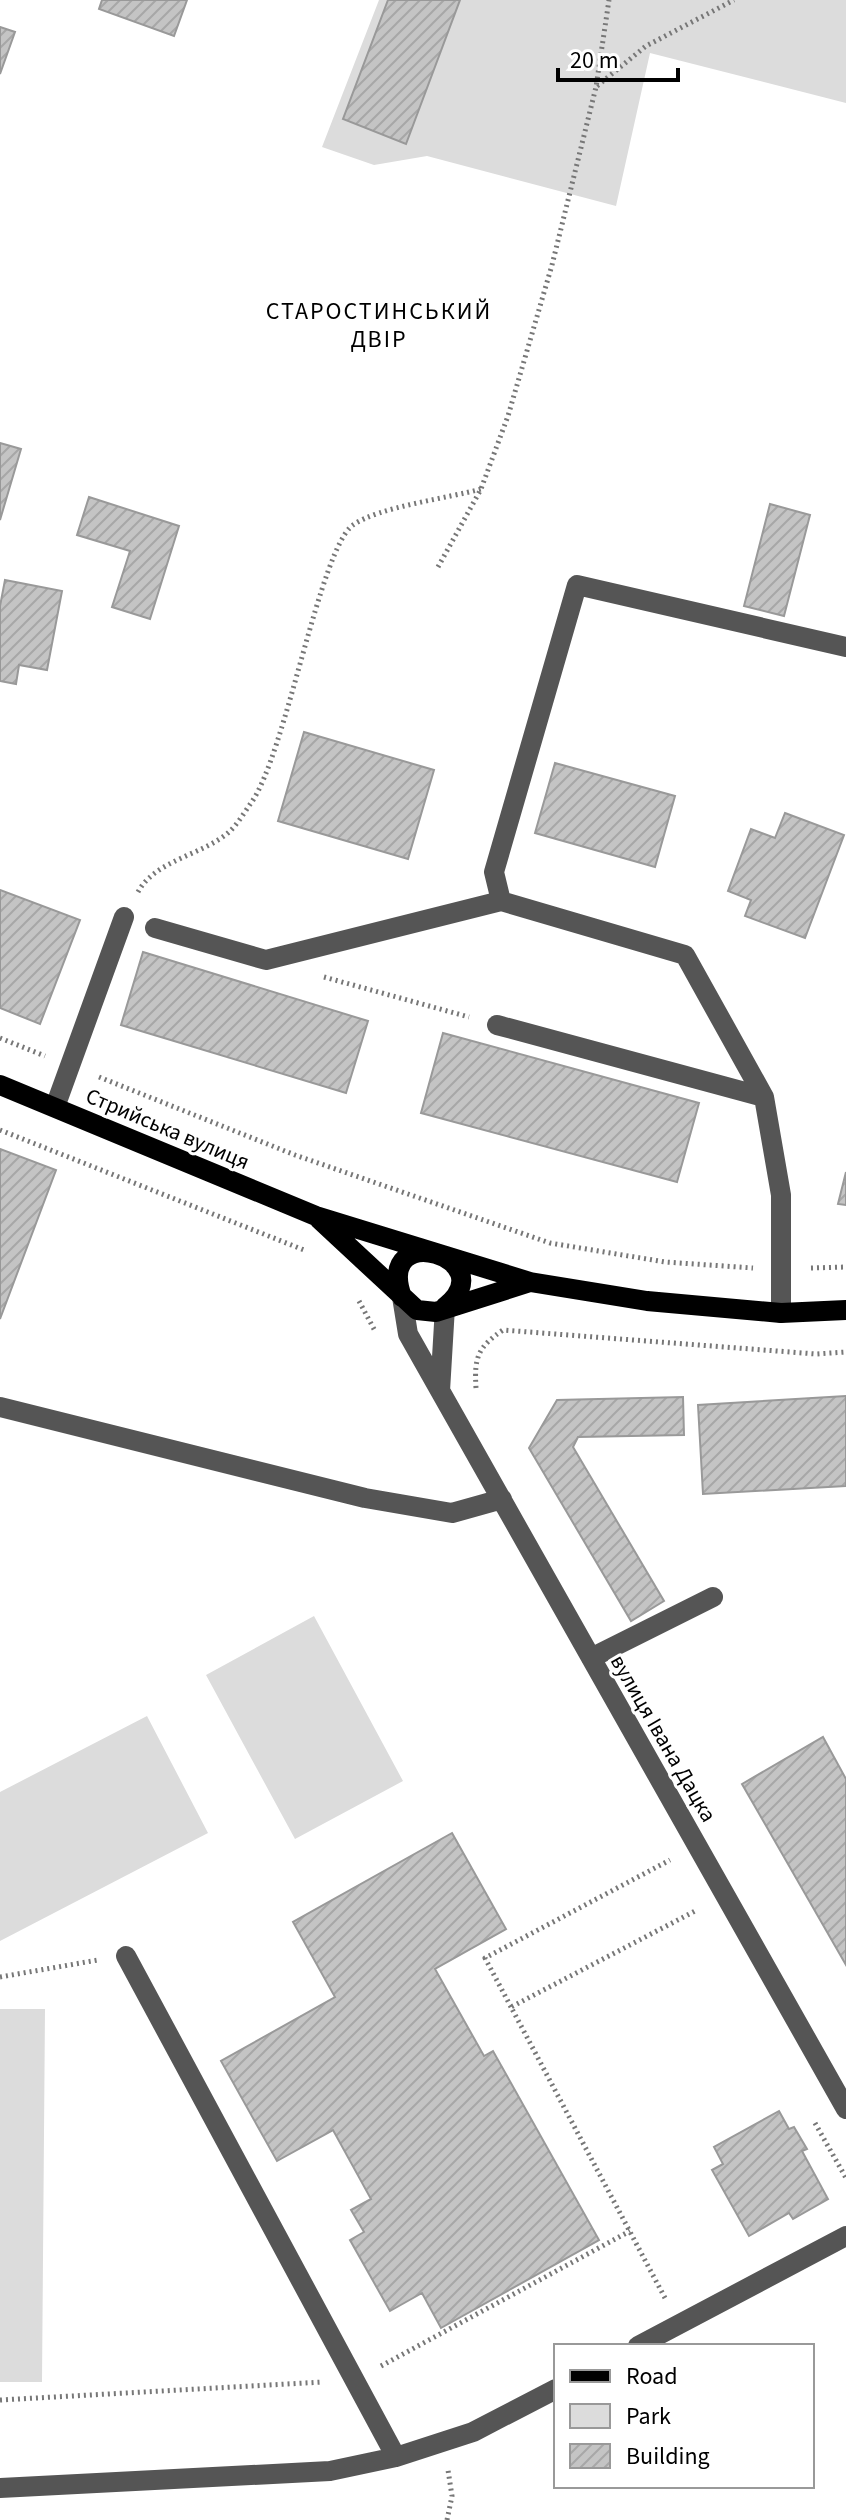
<svg xmlns="http://www.w3.org/2000/svg" width="846" height="2520" font-family="'Source Sans 3',sans-serif">
	<style>
		.green { fill: #dcdcdc }
		.building { fill: url(#building-hatch); stroke: #999; stroke-width: 2 }
		.lines { fill: none; stroke-linecap: round; stroke-linejoin: round }
		.path { stroke: #777; stroke-width: 5; stroke-dasharray: 2 4; stroke-linecap: butt }
		.minor { stroke: #555; stroke-width: 20 }
		.major { stroke: #000; stroke-width: 20 }
		.labels { text-anchor: middle; stroke-width: 6; stroke-linejoin: round; paint-order: stroke }
		.street-label { font-size: 22px; fill: #000; stroke: #fff }
		.neighbourhood-label { font-size: 24px; letter-spacing: 2px; fill: #000; stroke: #fff }
	</style>
	<defs>
		<pattern id="building-hatch" width="6" height="6" patternUnits="userSpaceOnUse" patternTransform="scale(2)"><rect width="6" height="6" fill="#c4c4c4"/><path d="M-1 1l2-2M0 6l6-6M5 7l2-2" fill="none" stroke="#a7a7a7"/></pattern>
	</defs>
	<rect width="100%" height="100%" fill="#fff"/>
	<!-- green -->
	<path class="green" d="M 379,0 L 846,0 L 846,103 L 650,53 L 616,206 L 427,156 L 374,165 L 322,147 Z
		M 314,1616 L 403,1781 L 295,1839 L 206,1675 Z
		M 147,1716 L 208,1833 L 0,1941 L 0,1792 Z
		M 0,2009 L 45,2009 L 42,2382 L 0,2382 Z"/>
	<!-- building -->
	<path class="building" d="M 102,0 L 187,0 L 174,36 L 99,9 Z
		M 388,0 L 460,0 L 406,144 L 343,119 Z
		M 0,27 L 15,32 L 0,74 Z
		M 0,443 L 21,449 L 0,520 Z
		M 89,497 L 179,526 L 150,619 L 112,607 L 130,551 L 77,535 Z
		M 770,504 L 810,515 L 784,616 L 744,606 Z
		M 5,580 L 62,591 L 47,670 L 19,665 L 16,684 L 0,681 L 0,606 Z
		M 304,732 L 434,770 L 408,859 L 278,821 Z
		M 555,763 L 675,796 L 655,867 L 535,833 Z
		M 785,813 L 844,835 L 805,938 L 745,916 L 751,900 L 728,891 L 751,829 L 775,838 Z
		M 0,890 L 80,920 L 40,1024 L 0,1008 Z
		M 143,952 L 368,1021 L 346,1093 L 121,1025 Z
		M 443,1033 L 699,1103 L 677,1182 L 421,1113 Z
		M 0,1149 L 56,1170 L 0,1319 Z
		M 846,1172 L 846,1205 L 838,1204 Z
		M 846,1396 L 846,1486 L 703,1494 L 698,1405 Z
		M 683,1397 L 684,1435 L 578,1437 L 573,1447 L 664,1601 L 631,1621 L 529,1448 L 557,1400 Z
		M 823,1737 L 846,1779 L 846,1965 L 742,1784 Z
		M 452,1833 L 506,1929 L 435,1969 L 484,2056 L 493,2051 L 599,2240 L 441,2328 L 422,2293 L 390,2311 L 350,2240 L 364,2232 L 351,2210 L 371,2199 L 333,2130 L 277,2161 L 221,2061 L 335,1997 L 293,1922 Z
		M 779,2111 L 789,2129 L 794,2127 L 807,2149 L 802,2151 L 828,2199 L 793,2219 L 789,2213 L 749,2236 L 712,2170 L 723,2164 L 714,2147 Z"/>
	<g class="lines">
		<!-- path -->
		<path class="path" d="M 597,86 L 646,46 L 734,0
			M 438,567 L 481,489 L 508,416 L 552,265 L 596,87 L 609,0
			M 138,892 C 155,860 203,855 229,832 C 237,825 244,813 251,803 C 286,754 320,548 353,525 C 378,507 449,498 481,489
			M 324,977 L 469,1017
			M 0,1038 L 45,1056
			M 99,1077 L 295,1155 L 550,1243 L 665,1262 L 753,1268
			M 0,1130 L 304,1250
			M 811,1268 L 846,1267
			M 359,1301 L 375,1331
			M 476,1388 C 474,1357 478,1347 503,1330 L 816,1354 L 846,1352
			M 0,1977 L 98,1960
			M 511,2007 L 485,1958 L 670,1860
			M 815,2123 L 846,2178
			M 665,2298 L 511,2007 L 697,1910
			M 381,2366 L 630,2231
			M 0,2400 L 323,2382
			M 447,2520 L 452,2496 L 448,2470"/>
		<!-- minor -->
		<path class="minor" d="M 155,928 L 266,960 L 501,901
			M 497,1025 L 764,1097
			M 55,1107 L 124,917
			M 402,1297 L 408,1334 L 846,2109
			M 781,1313 L 781,1195 L 764,1097 L 685,955 L 501,901 L 494,872 L 577,585 L 846,647
			M 440,1391 L 445,1307
			M 0,1407 L 365,1498 L 452,1513 L 502,1499
			M 591,1658 L 713,1597
			M 126,1956 L 396,2457 L 473,2432 L 556,2389
			M 638,2346 L 846,2236
			M 0,2488 L 330,2471 L 396,2457"/>
		<!-- major -->
		<path class="major" d="M 0,1085 L 316,1216 L 530,1282 L 647,1301 L 781,1313 L 846,1310
			M 319,1219 L 417,1310 L 436,1312 L 530,1282
			M 402,1297 C 374,1218 506,1258 445,1307"/>
	</g>
	<g class="labels">
		<!-- street labels -->
		<g class="street-label">
			<text transform="translate(168 1128) rotate(23)" y="8">Стрийська вулиця</text>
			<text transform="translate(664 1738) rotate(60)" y="8">вулиця Івана Дацка</text>
		</g>
		<!-- neighbourhood labels -->
		<g class="neighbourhood-label">
			<text x="379" y="319">СТАРОСТИНСЬКИЙ<tspan x="379" dy="28">ДВІР</tspan></text>
		</g>
	</g>
	<!-- legend -->
	<rect x="554" y="2344" width="260" height="144" fill="#ffffff" stroke="#999999" stroke-width="2"/>
	<rect x="570" y="2370" width="40" height="12" fill="#000000" stroke="#999999" stroke-width="2"/>
	<text x="626" y="2384" font-size="24" fill="#000000">Road</text>
	<rect x="570" y="2404" width="40" height="24" fill="#dcdcdc" stroke="#999999" stroke-width="2"/>
	<text x="626" y="2424" font-size="24" fill="#000000">Park</text>
	<rect x="570" y="2444" width="40" height="24" fill="url(#building-hatch)" stroke="#999999" stroke-width="2"/>
	<text x="626" y="2464" font-size="24" fill="#000000">Building</text>
	<!-- scale -->
	<path d="M558 68v12h120v-12" fill="none" stroke="#000000" stroke-width="4"/>
	<text x="570" y="68" font-size="24" fill="#000000" stroke="#ffffff" stroke-width="6" paint-order="stroke">20 m</text>
</svg>
